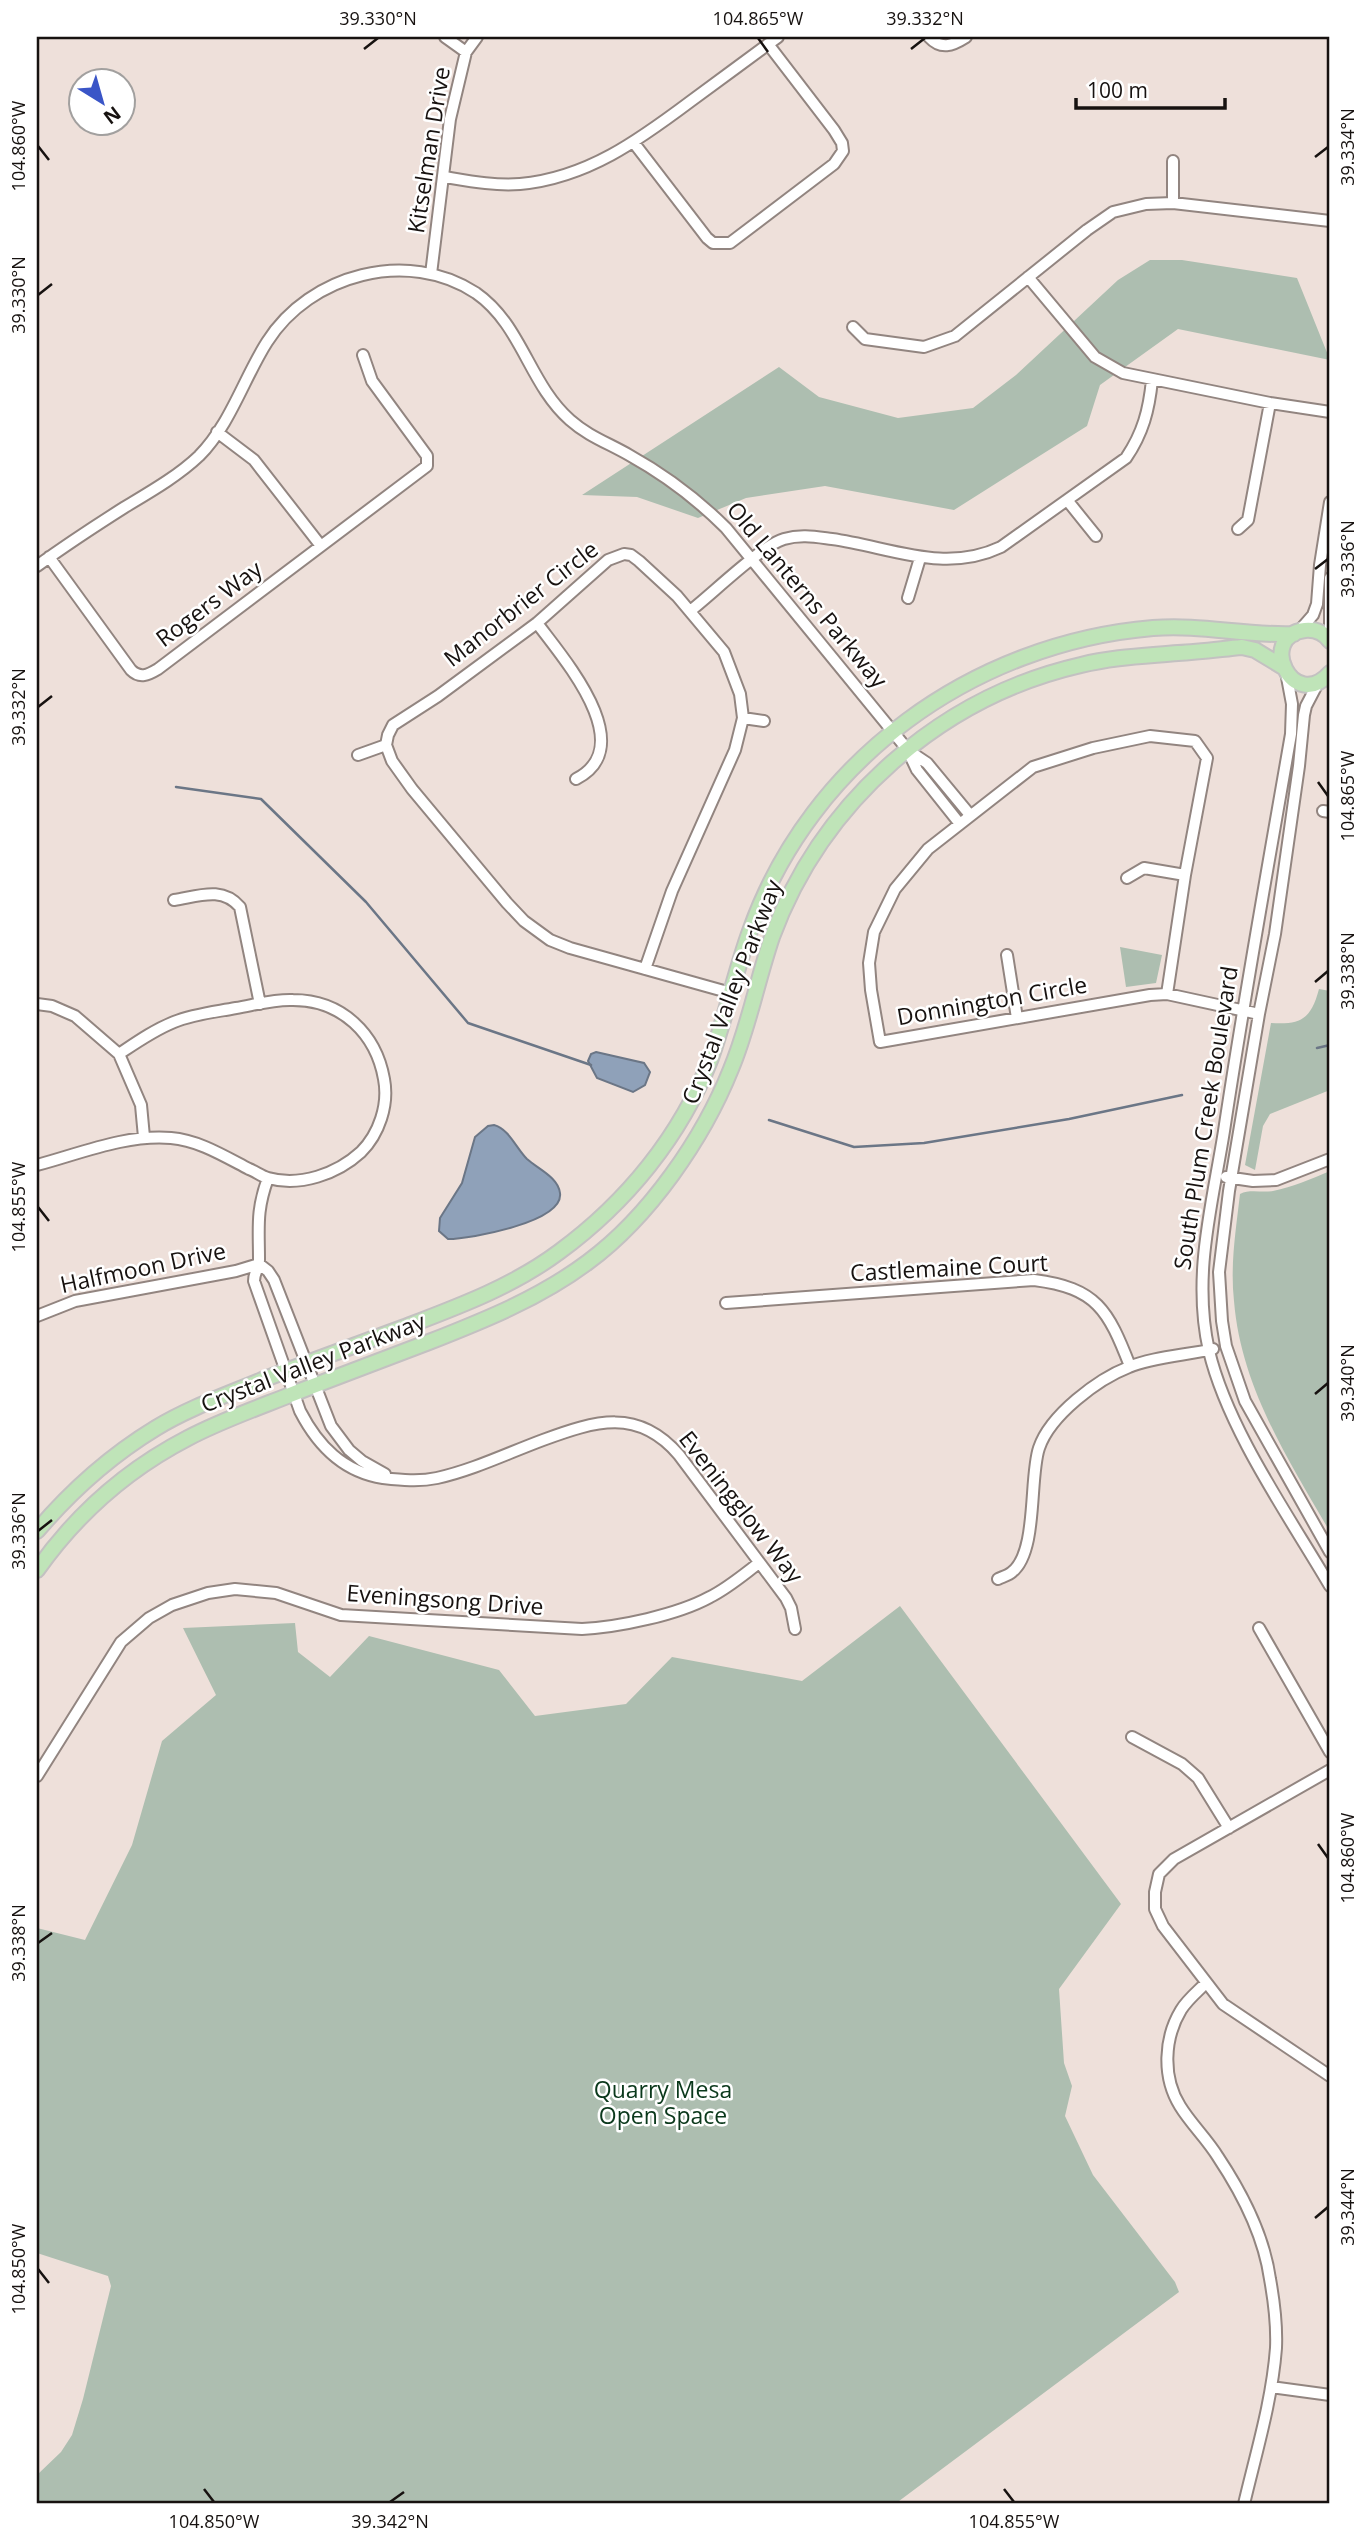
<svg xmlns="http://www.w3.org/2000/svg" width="1367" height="2541" font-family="'Open Sans',sans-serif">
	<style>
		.green { fill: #adbeb0 }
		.water { fill: #8fa1b9; stroke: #6b7686; stroke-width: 2 }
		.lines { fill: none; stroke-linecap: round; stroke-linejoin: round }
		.stream { stroke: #6b7686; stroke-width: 2.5 }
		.minor-casing { stroke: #928580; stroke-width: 14 }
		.major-casing { stroke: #c3c1c1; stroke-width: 18 }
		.minor { stroke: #fff; stroke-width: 10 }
		.major { stroke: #bfe4b8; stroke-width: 14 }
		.ticks { fill: none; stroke: #171210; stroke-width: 2.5 }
		.labels { text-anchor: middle; stroke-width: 5; stroke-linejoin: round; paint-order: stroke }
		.street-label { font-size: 23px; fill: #171210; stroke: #fff }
		.park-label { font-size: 23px; fill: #0a381b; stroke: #fff }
		.neatline { fill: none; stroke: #171210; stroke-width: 2.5 }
		.ticks-label { font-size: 18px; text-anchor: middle; fill: #171210 }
	</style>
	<rect width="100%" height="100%" fill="#eee0da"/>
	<!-- green -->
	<path class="green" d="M 1150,260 L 1182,260 L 1297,278 L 1330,360 L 1178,329 L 1100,385 L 1087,426 L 954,510 L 825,486 L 746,498 L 698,518 L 637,497 L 582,495 L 779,367 L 819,397 L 898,418 L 973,408 L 1016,375 L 1118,280 Z
		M 1120,947 L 1162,955 L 1156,983 L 1126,987 Z
		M 1319,989 L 1330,991 L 1330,1090 L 1270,1114 L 1263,1126 L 1255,1170 L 1245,1165 L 1271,1023 C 1301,1025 1311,1019 1319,989 Z
		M 1330,1171 L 1330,1532 C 1288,1459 1241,1387 1234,1301 C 1230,1265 1236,1229 1240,1194 C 1250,1189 1261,1193 1273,1191 C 1293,1187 1311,1179 1330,1171 Z
		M 900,1606 L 1121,1904 L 1059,1989 L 1064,2063 L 1072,2086 L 1065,2116 L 1093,2175 L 1175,2282 L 1179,2292 L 895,2504 L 37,2504 L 37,2475 L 61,2452 L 72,2435 L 83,2399 L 111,2286 L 108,2276 L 37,2253 L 37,1928 L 85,1940 L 132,1845 L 162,1741 L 216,1695 L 183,1628 L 295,1623 L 298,1652 L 330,1677 L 369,1636 L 499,1670 L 535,1716 L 626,1704 L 672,1657 L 802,1681 Z"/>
	<!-- water -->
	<path class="water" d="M 596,1052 L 644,1063 L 650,1072 L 645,1085 L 633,1092 L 597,1078 L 588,1061 L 591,1054 Z
		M 494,1125 C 509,1129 516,1148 527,1159 C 538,1169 558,1177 560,1193 C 564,1222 470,1239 448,1239 L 439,1231 L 440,1218 L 462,1183 L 475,1137 L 488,1126 Z"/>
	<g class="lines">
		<!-- stream -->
		<path class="stream" d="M 176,787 L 261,799 L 366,902 L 468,1023 L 591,1065
			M 1317,1048 L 1330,1045
			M 769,1120 L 854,1147 L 924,1143 L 1069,1119 L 1182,1095"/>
		<defs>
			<path id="minor" d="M 445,37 L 466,52
				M 929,37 C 941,50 952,46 966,37
				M 634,143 L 707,238 L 713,243 L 730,243 L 834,164 L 843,151 L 842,143 L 834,130 L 768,44
				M 1173,161 L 1173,203
				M 445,177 C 469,181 495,186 520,184 C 587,178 639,140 691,101 C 720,80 749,58 778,37
				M 431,274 L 450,119 L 466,52 L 477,37
				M 1028,277 L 1095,357 L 1123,373 L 1270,403 L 1330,412
				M 853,327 L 865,339 L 924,347 L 955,336 L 1087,230 L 1113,212 L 1146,204 L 1173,203 L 1330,221
				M 217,432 L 254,460 L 321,546
				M 1067,500 L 1096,536
				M 1238,529 L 1248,520 L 1270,403
				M 49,557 L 131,670 C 140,679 148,675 158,669 L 427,466 L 427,456 L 372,381 L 363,355
				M 37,566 C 66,545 95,526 125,507 C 150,492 178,476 199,456 C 230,425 244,378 267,342 C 310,274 408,248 476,293 C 522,325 529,384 570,420 C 588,436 608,443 629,455 C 665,475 697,499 726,528 L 907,749 L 917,770 L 960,824
				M 908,598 L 920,558
				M 690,611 C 711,595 762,545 784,539 C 801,534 816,537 832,539 C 890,547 944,574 1001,547 L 1126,458 C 1143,433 1149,410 1152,380
				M 537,623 C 562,657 641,746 576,779
				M 1299,631 L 1313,615 L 1317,604 L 1320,565 L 1330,502
				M 1330,640 L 1330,578
				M 1286,672 L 1292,704 L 1291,734 C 1268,866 1244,998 1224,1131 C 1212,1206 1192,1276 1209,1351 C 1228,1430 1289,1516 1330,1586
				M 1318,683 L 1306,706 L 1304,715 L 1299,766 L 1275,934 L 1259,1014 L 1229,1191 L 1219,1272 L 1222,1321 L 1226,1346 L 1245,1401 L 1330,1552
				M 743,718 L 764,721
				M 909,751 L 927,763 L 970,815
				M 358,755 L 386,745
				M 1323,811 L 1330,812
				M 1127,878 L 1144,868 L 1185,875
				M 174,900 C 199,896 222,886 240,907 L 260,1004
				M 1007,955 L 1017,1018
				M 645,969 L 672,891 L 735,750 L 743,718 L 740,694 L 724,652 L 677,596 L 639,561 L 631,555 L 624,554 L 608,560 L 537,623 L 438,696 L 393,725 L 388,735 L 386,745 L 392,761 L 412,789 L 507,903 L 524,921 L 550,940 L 570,948 L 731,993
				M 1167,994 L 1185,875 L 1207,758 L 1195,741 L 1150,736 L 1093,748 L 1033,767 L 928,849 L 895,889 L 874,932 L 869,963 L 871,990 L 880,1042 L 1150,995 L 1167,994 L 1259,1014
				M 37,1004 L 52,1006 L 75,1016 L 119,1054 L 141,1105 L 144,1137
				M 37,1165 C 79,1154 126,1134 171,1138 C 198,1140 224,1156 249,1169 C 255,1171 261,1176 268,1178 C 300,1187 337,1174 361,1152 C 379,1134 389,1105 384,1079 C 376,1034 342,1000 293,1000 C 274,999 254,1005 236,1008 C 215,1012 194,1014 174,1022 C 154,1030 137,1042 119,1054
				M 1226,1177 L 1253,1181 L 1276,1180 L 1330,1159
				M 268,1178 C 256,1211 259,1226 259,1260 C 259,1268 254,1272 254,1281 L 300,1411 C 318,1446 343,1472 383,1478 C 401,1480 419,1482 437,1478 C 473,1470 508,1453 543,1440 C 595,1421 638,1407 679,1455 L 786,1598 L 791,1608 L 795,1629
				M 259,1264 L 268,1271 L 274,1280 L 331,1426 L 349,1450 L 362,1461 L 385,1474
				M 726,1303 L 1034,1280 C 1097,1288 1108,1310 1130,1366
				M 37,1316 L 75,1301 L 236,1271 L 259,1264
				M 998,1579 C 1002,1577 1009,1575 1012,1572 C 1038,1552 1029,1477 1039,1448 C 1050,1415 1098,1379 1129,1367 C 1152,1357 1188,1355 1213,1349
				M 1259,1628 L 1330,1752
				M 1132,1737 L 1182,1764 L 1198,1778 L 1229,1828
				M 1330,1770 L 1174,1859 L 1159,1874 L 1155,1892 L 1155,1909 L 1163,1926 L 1223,2004 L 1330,2076
				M 37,1776 L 121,1642 L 149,1618 L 172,1605 L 208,1593 L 235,1589 L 276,1593 L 341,1615 L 582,1629 C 619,1627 677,1615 710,1597 C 728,1588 743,1575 759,1563
				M 1206,1983 C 1198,1991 1187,2000 1181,2010 C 1164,2038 1162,2077 1180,2106 C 1191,2124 1207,2139 1218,2157 C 1242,2193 1264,2236 1270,2279 C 1274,2301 1277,2325 1276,2348 C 1272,2401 1256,2453 1244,2504
				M 1271,2387 L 1330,2395"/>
			<path id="major" d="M 1330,641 C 1324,633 1316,629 1305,630 C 1256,636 1293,714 1330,673
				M 37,1531 C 71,1491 110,1456 156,1428 C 189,1408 226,1395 262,1380 C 309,1362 356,1345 402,1328 C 457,1307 512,1287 559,1252 C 626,1203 681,1136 711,1058 C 726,1016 735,972 750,931 C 811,759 974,643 1153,628 C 1201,624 1246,636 1294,634
				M 37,1570 C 76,1515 128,1469 188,1438 C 224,1419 263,1406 300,1391 C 343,1375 386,1358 429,1342 C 485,1320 540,1298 588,1262 C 649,1217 703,1139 731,1069 C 749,1026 757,981 772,937 C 822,801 941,697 1081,665 C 1113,657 1145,656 1178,653 C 1199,652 1221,649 1242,647 L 1255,650 L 1283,667"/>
		</defs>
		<!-- minor casing -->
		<use href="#minor" class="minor-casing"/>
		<!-- major casing -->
		<use href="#major" class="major-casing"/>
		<!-- minor -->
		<use href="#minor" class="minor"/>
		<!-- major -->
		<use href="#major" class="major"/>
	</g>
	<!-- ticks -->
	<path class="ticks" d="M 758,38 L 768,52M 364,49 L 378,38M 911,49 L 925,38M 38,146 L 49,160M 1315,157 L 1328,147M 38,295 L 52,284M 1315,569 L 1328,559M 38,707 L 52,696M 1318,782 L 1328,796M 1315,982 L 1328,971M 38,1207 L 49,1221M 1315,1394 L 1328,1383M 38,1531 L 52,1520M 1318,1844 L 1328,1858M 38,1943 L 52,1933M 1315,2218 L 1328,2207M 38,2269 L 49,2283M 204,2489 L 214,2502M 1004,2489 L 1014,2502M 390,2502 L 404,2492"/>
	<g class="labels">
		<!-- street labels -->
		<g class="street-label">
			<text transform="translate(429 150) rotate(-81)" y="8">Kitselman Drive</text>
			<text transform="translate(807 595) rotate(50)" y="8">Old Lanterns Parkway</text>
			<text transform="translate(209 604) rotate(-37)" y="8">Rogers Way</text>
			<text transform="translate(521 604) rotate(-38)" y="8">Manorbrier Circle</text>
			<text transform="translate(732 992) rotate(-69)" y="8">Crystal Valley Parkway</text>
			<text transform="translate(992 1001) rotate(-10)" y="8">Donnington Circle</text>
			<text transform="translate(1206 1118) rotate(-81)" y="8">South Plum Creek Boulevard</text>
			<text transform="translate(143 1268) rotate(-12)" y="8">Halfmoon Drive</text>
			<text transform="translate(949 1268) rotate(-3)" y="8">Castlemaine Court</text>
			<text transform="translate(313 1363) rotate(-21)" y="8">Crystal Valley Parkway</text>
			<text transform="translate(741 1507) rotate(52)" y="8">Eveningglow Way</text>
			<text transform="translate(445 1600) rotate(4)" y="8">Eveningsong Drive</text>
		</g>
		<!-- park labels -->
		<g class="park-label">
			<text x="663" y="2098">Quarry Mesa<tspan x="663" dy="26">Open Space</tspan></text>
		</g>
	</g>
	<!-- border -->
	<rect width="1367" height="2541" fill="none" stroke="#ffffff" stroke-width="77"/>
	<!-- north arrow -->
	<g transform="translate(102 102) rotate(143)"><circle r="33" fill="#ffffff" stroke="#a2a09f" stroke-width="2"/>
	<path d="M0-5L12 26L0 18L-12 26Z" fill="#3a55c7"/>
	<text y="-10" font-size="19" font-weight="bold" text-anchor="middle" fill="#171210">N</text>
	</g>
	<!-- scale -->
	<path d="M1076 98v10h149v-10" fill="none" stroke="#171210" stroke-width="3.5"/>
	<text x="1087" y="98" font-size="21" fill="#171210" stroke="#ffffff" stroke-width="5" paint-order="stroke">100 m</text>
	<rect x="38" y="38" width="1290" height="2464" class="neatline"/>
	<g class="ticks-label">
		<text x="378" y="25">39.330°N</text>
		<text x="758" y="25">104.865°W</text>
		<text x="925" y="25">39.332°N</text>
		<text transform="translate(19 146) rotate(-90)" y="6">104.860°W</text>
		<text transform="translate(1348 147) rotate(-90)" y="6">39.334°N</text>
		<text transform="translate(19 295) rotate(-90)" y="6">39.330°N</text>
		<text transform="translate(1348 559) rotate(-90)" y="6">39.336°N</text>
		<text transform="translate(19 707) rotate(-90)" y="6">39.332°N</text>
		<text transform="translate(1348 796) rotate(-90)" y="6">104.865°W</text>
		<text transform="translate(1348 971) rotate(-90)" y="6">39.338°N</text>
		<text transform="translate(19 1207) rotate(-90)" y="6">104.855°W</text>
		<text transform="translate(1348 1383) rotate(-90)" y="6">39.340°N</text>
		<text transform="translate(19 1531) rotate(-90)" y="6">39.336°N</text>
		<text transform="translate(1348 1858) rotate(-90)" y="6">104.860°W</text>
		<text transform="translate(19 1943) rotate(-90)" y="6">39.338°N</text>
		<text transform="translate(1348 2207) rotate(-90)" y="6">39.344°N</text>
		<text transform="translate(19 2269) rotate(-90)" y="6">104.850°W</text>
		<text x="214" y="2528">104.850°W</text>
		<text x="390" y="2528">39.342°N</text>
		<text x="1014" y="2528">104.855°W</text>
	</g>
</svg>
